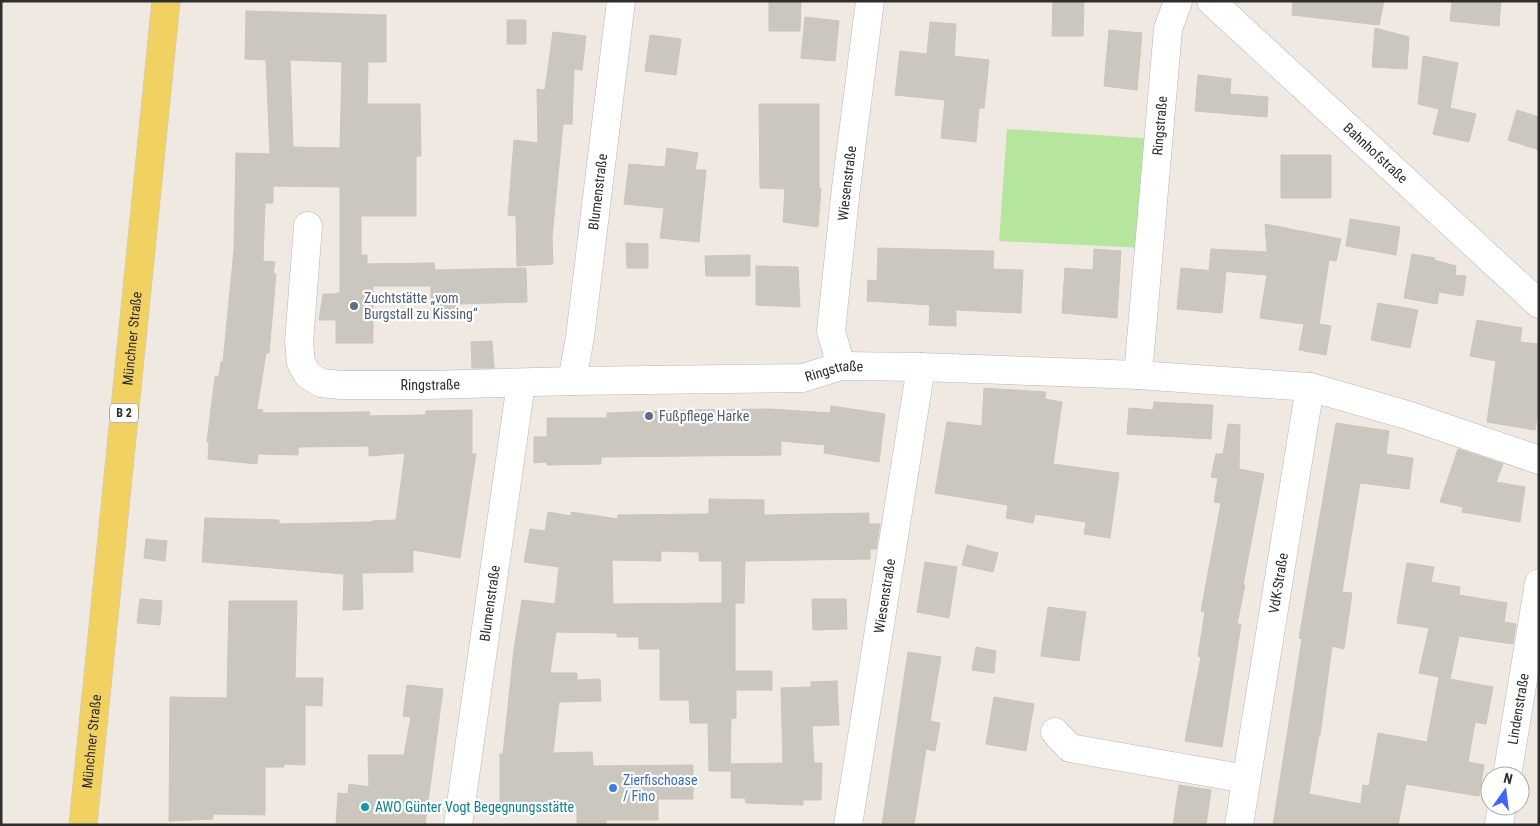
<svg xmlns="http://www.w3.org/2000/svg" width="1540" height="826" font-family="'Roboto Condensed',sans-serif">
	<style>
		.green { fill: #b6e59e }
		.building { fill: #cbc7bf; stroke: #cbc5ba; fill-rule: evenodd }
		.lines { fill: none; stroke-linecap: round; stroke-linejoin: round }
		.minor-casing { stroke: #b4b7c1; stroke-width: 29 }
		.major-casing { stroke: #c9c9c9; stroke-width: 29 }
		.minor { stroke: #fff; stroke-width: 28 }
		.major { stroke: #f2d163; stroke-width: 28 }
		.service-dot { fill: #5c6f8a; stroke: #fff; stroke-width: 2 }
		.shop-dot { fill: #3f7fe0; stroke: #fff; stroke-width: 2 }
		.culture-dot { fill: #0f9aa8; stroke: #fff; stroke-width: 2 }
		.labels { text-anchor: middle; stroke-width: 4.5; stroke-linejoin: round; paint-order: stroke }
		.shield { fill: #fff; stroke: #6d6d6d; stroke-width: 1 }
		.shield-label { font-size: 12px; font-weight: bold; fill: #2e2e2e }
		.street-label { font-size: 14px; fill: #2e2e2e; stroke: #fff }
		.service-label { font-size: 14px; fill: #4e5e75; stroke: #fff; text-anchor: start }
		.shop-label { font-size: 14px; fill: #366cbe; stroke: #fff; text-anchor: start }
		.culture-label { font-size: 14px; fill: #0d838f; stroke: #fff; text-anchor: start }
	</style>
	<rect width="100%" height="100%" fill="#efe9e1"/>
	<!-- green -->
	<path class="green" d="M 1007,129 L 1156,139 L 1147,248 L 999,241 Z"/>
	<!-- building -->
	<path class="building" d="M 769,1 L 801,1 L 800,31 L 769,31 Z
		M 1053,1 L 1084,1 L 1083,36 L 1052,36 Z
		M 1293,1 L 1384,1 L 1379,25 L 1292,15 Z
		M 1452,1 L 1501,1 L 1499,26 L 1450,21 Z
		M 246,11 L 386,15 L 386,62 L 368,62 L 367,104 L 420,104 L 421,156 L 416,156 L 416,216 L 361,216 L 361,255 L 367,255 L 367,264 L 434,263 L 435,270 L 526,268 L 527,302 L 456,304 L 456,319 L 431,319 L 431,286 L 373,286 L 373,343 L 336,343 L 336,320 L 319,320 L 323,294 L 336,294 L 336,293 L 340,293 L 340,187 L 273,186 L 273,203 L 265,203 L 263,261 L 275,262 L 273,274 L 276,274 L 269,353 L 266,353 L 257,409 L 263,410 L 262,413 L 370,412 L 369,416 L 426,415 L 426,411 L 472,410 L 472,454 L 476,454 L 460,558 L 413,550 L 413,572 L 362,573 L 363,609 L 343,610 L 344,574 L 202,562 L 205,518 L 279,520 L 279,524 L 372,522 L 372,521 L 396,520 L 405,453 L 369,456 L 369,446 L 298,447 L 298,455 L 258,454 L 257,464 L 208,459 L 209,442 L 207,442 L 215,377 L 219,376 L 221,362 L 223,362 L 234,250 L 236,153 L 270,154 L 266,60 L 245,59 ZM 290,60 L 342,62 L 340,148 L 293,147 Z
		M 805,17 L 839,21 L 835,61 L 801,58 Z
		M 507,20 L 526,20 L 526,44 L 507,44 Z
		M 930,22 L 956,24 L 954,56 L 989,60 L 984,108 L 979,108 L 976,142 L 941,138 L 945,100 L 895,95 L 900,51 L 927,54 Z
		M 1375,28 L 1409,37 L 1407,69 L 1372,67 Z
		M 1109,30 L 1142,33 L 1137,90 L 1104,86 Z
		M 553,32 L 586,36 L 582,70 L 574,69 L 572,124 L 563,124 L 552,237 L 553,264 L 517,266 L 516,216 L 508,215 L 514,140 L 538,143 L 537,89 L 545,90 Z
		M 650,35 L 681,39 L 676,75 L 645,71 Z
		M 1423,56 L 1458,63 L 1450,108 L 1476,114 L 1469,142 L 1433,134 L 1439,109 L 1418,104 Z
		M 1198,75 L 1231,79 L 1230,94 L 1268,97 L 1267,117 L 1195,111 Z
		M 759,104 L 819,104 L 819,188 L 821,188 L 818,227 L 783,222 L 785,189 L 760,188 Z
		M 1517,110 L 1539,117 L 1539,150 L 1508,140 Z
		M 667,148 L 698,153 L 695,170 L 706,170 L 699,242 L 660,238 L 664,208 L 624,204 L 629,164 L 665,167 Z
		M 1281,155 L 1331,155 L 1331,198 L 1281,198 Z
		M 1350,219 L 1400,227 L 1396,255 L 1346,246 Z
		M 1265,224 L 1341,239 L 1336,261 L 1329,260 L 1319,324 L 1331,326 L 1326,355 L 1299,350 L 1304,324 L 1260,318 L 1267,275 L 1209,270 L 1211,249 L 1267,252 Z
		M 626,243 L 648,244 L 648,268 L 627,268 Z
		M 878,248 L 994,251 L 993,269 L 1023,270 L 1021,313 L 956,310 L 956,326 L 929,325 L 930,305 L 867,301 L 868,280 L 877,281 Z
		M 1094,249 L 1121,251 L 1117,318 L 1062,313 L 1065,268 L 1093,270 Z
		M 1412,254 L 1435,258 L 1434,260 L 1456,266 L 1455,275 L 1466,276 L 1463,296 L 1439,292 L 1437,304 L 1404,298 Z
		M 750,255 L 750,276 L 706,276 L 705,256 Z
		M 756,266 L 798,267 L 800,307 L 756,305 Z
		M 1181,268 L 1226,272 L 1222,313 L 1177,309 Z
		M 1378,303 L 1418,310 L 1410,348 L 1371,340 Z
		M 1477,320 L 1522,328 L 1520,342 L 1539,344 L 1539,405 L 1535,430 L 1487,422 L 1496,361 L 1470,356 Z
		M 492,341 L 494,368 L 472,368 L 471,342 Z
		M 984,388 L 1046,392 L 1045,399 L 1062,402 L 1053,464 L 1119,473 L 1110,538 L 1084,534 L 1086,522 L 1035,514 L 1033,523 L 1006,518 L 1008,505 L 935,493 L 947,422 L 982,426 Z
		M 1154,402 L 1213,405 L 1211,439 L 1127,434 L 1129,408 L 1153,410 Z
		M 831,406 L 885,414 L 879,462 L 824,453 L 825,445 L 781,441 L 781,455 L 601,457 L 601,464 L 547,465 L 547,462 L 534,463 L 534,437 L 547,437 L 547,418 L 607,418 L 607,413 L 690,410 L 769,409 L 830,413 Z
		M 1336,423 L 1389,431 L 1386,454 L 1413,458 L 1409,489 L 1360,483 L 1342,592 L 1352,593 L 1344,649 L 1332,646 L 1320,735 L 1319,735 L 1309,794 L 1361,804 L 1363,785 L 1369,786 L 1378,733 L 1427,742 L 1439,677 L 1419,673 L 1429,628 L 1397,623 L 1407,563 L 1434,567 L 1431,582 L 1460,587 L 1459,595 L 1507,603 L 1504,622 L 1516,624 L 1513,644 L 1459,636 L 1450,679 L 1493,687 L 1486,724 L 1475,722 L 1468,762 L 1484,765 L 1479,796 L 1406,784 L 1398,825 L 1273,825 L 1302,639 L 1299,638 Z
		M 1228,424 L 1240,425 L 1239,469 L 1264,474 L 1243,585 L 1245,585 L 1237,624 L 1241,624 L 1222,747 L 1185,741 L 1201,657 L 1198,656 L 1205,612 L 1201,611 L 1221,503 L 1214,502 L 1218,478 L 1211,477 L 1216,454 L 1223,454 Z
		M 1458,449 L 1503,464 L 1496,482 L 1525,487 L 1520,522 L 1462,512 L 1463,507 L 1440,502 Z
		M 709,499 L 764,500 L 764,515 L 869,513 L 869,524 L 880,524 L 876,549 L 870,549 L 870,559 L 745,561 L 744,603 L 735,603 L 735,671 L 772,671 L 772,690 L 736,690 L 736,718 L 731,719 L 730,771 L 709,771 L 708,723 L 690,723 L 689,700 L 660,700 L 660,649 L 639,649 L 639,637 L 617,637 L 617,633 L 556,632 L 550,673 L 577,673 L 577,680 L 600,679 L 601,701 L 559,702 L 553,753 L 592,752 L 593,766 L 693,765 L 693,799 L 658,799 L 658,820 L 606,820 L 606,825 L 577,825 L 577,808 L 532,807 L 532,802 L 500,802 L 500,754 L 503,754 L 514,649 L 522,600 L 555,604 L 559,567 L 524,562 L 530,529 L 545,531 L 548,512 L 571,516 L 571,512 L 618,519 L 618,515 L 709,514 ZM 661,551 L 699,552 L 699,561 L 722,561 L 722,603 L 613,604 L 612,560 L 661,561 Z
		M 146,539 L 167,541 L 165,561 L 144,558 Z
		M 967,545 L 998,553 L 993,572 L 962,565 Z
		M 925,562 L 957,567 L 949,618 L 917,612 Z
		M 140,599 L 162,601 L 160,625 L 137,623 Z
		M 812,599 L 846,599 L 847,629 L 813,630 Z
		M 229,601 L 297,601 L 295,678 L 323,678 L 322,706 L 305,705 L 305,765 L 284,764 L 284,767 L 265,767 L 265,815 L 213,814 L 213,819 L 169,821 L 170,697 L 227,698 Z
		M 1048,607 L 1086,612 L 1079,661 L 1041,656 Z
		M 976,647 L 996,651 L 994,673 L 972,670 Z
		M 908,652 L 941,657 L 930,721 L 940,723 L 935,751 L 926,749 L 914,825 L 882,825 Z
		M 837,681 L 839,725 L 812,726 L 814,763 L 822,763 L 821,800 L 803,800 L 803,805 L 746,803 L 745,798 L 731,798 L 731,764 L 783,763 L 781,688 L 811,687 L 811,682 Z
		M 407,685 L 443,689 L 425,825 L 336,825 L 338,793 L 348,794 L 349,784 L 369,787 L 368,755 L 404,755 L 411,717 L 403,716 Z
		M 994,697 L 1034,704 L 1026,751 L 986,744 Z
		M 1179,785 L 1211,790 L 1206,825 L 1173,825 Z"/>
	<g class="lines">
		<defs>
			<g id="minor">
				<path id="s1" d="M 1211,1 L 1539,304"/>
				<path id="s2" d="M 308,226 L 299,342 L 301,363 L 308,375 L 321,383 L 341,385 L 428,385 L 572,381 L 803,378 L 841,366 L 921,367 L 1138,375 L 1168,29 L 1178,1"/>
				<path id="s3" d="M 841,366 L 831,331 L 846,188 L 870,1"/>
				<path d="M 1138,375 L 1310,387 L 1407,415 L 1539,460"/>
				<path id="s4" d="M 572,381 L 580,337 L 621,1"/>
				<path d="M 1055,732 L 1070,748 L 1246,779"/>
				<path id="s5" d="M 1507,776 L 1539,583"/>
				<path id="s6" d="M 458,825 L 521,383"/>
				<path id="s7" d="M 848,825 L 921,367"/>
				<path id="s8" d="M 1239,825 L 1310,387"/>
				<path d="M 1499,825 L 1502,806"/>
			</g>
			<g id="major">
				<path id="s9" d="M 83,825 L 166,1"/>
			</g>
		</defs>
		<!-- minor casing -->
		<use href="#minor" class="minor-casing"/>
		<!-- major casing -->
		<use href="#major" class="major-casing"/>
		<!-- minor -->
		<use href="#minor" class="minor"/>
		<!-- major -->
		<use href="#major" class="major"/>
	</g>
	<!-- markers -->
	<g class="service-dot">
		<circle cx="354" cy="306" r="5"/>
		<circle cx="649" cy="416" r="5"/>
	</g>
	<circle class="shop-dot" cx="613" cy="788" r="5"/>
	<circle class="culture-dot" cx="365" cy="807" r="5"/>
	<g class="labels">
		<!-- shield labels -->
		<rect class="shield" x="110" y="403.5" width="28" height="19" rx="4"/>
		<g class="shield-label">
			<text x="124" y="417">B 2</text>
		</g>
		<!-- street labels -->
		<g class="street-label">
			<text dy="5" stroke="none"><textPath href="#s2" startOffset="1236">Ringstraße</textPath></text>
			<text dy="5" stroke="none"><textPath href="#s1" startOffset="224">Bahnhofstraße</textPath></text>
			<text dy="5" stroke="none"><textPath href="#s3" startOffset="185">Wiesenstraße</textPath></text>
			<text dy="5" stroke="none"><textPath href="#s4" startOffset="191">Blumenstraße</textPath></text>
			<text dy="5" stroke="none"><textPath href="#s9" startOffset="489">Münchner Straße</textPath></text>
			<text dy="5" stroke="none"><textPath href="#s2" startOffset="681">Ringstraße</textPath></text>
			<text dy="5" stroke="none"><textPath href="#s2" startOffset="276">Ringstraße</textPath></text>
			<text dy="5" stroke="none"><textPath href="#s8" startOffset="245">VdK-Straße</textPath></text>
			<text dy="5" stroke="none"><textPath href="#s7" startOffset="232">Wiesenstraße</textPath></text>
			<text dy="5" stroke="none"><textPath href="#s6" startOffset="224">Blumenstraße</textPath></text>
			<text dy="5" stroke="none"><textPath href="#s5" startOffset="68">Lindenstraße</textPath></text>
			<text dy="5" stroke="none"><textPath href="#s9" startOffset="84">Münchner Straße</textPath></text>
		</g>
		<!-- service labels -->
		<g class="service-label">
			<text x="364" y="303">Zuchtstätte „vom<tspan x="364" dy="16">Burgstall zu Kissing“</tspan></text>
			<text x="659" y="421">Fußpflege Harke</text>
		</g>
		<!-- shop labels -->
		<g class="shop-label">
			<text x="623" y="785">Zierfischoase<tspan x="623" dy="16">/ Fino</tspan></text>
		</g>
		<!-- culture labels -->
		<g class="culture-label">
			<text x="375" y="812">AWO Günter Vogt Begegnungsstätte</text>
		</g>
	</g>
	<!-- border -->
	<rect width="1540" height="826" fill="none" stroke="#2e2e2e" stroke-width="5"/>
	<!-- north arrow -->
	<g transform="translate(1505 791) rotate(14)"><circle r="24" fill="#ffffff" stroke="#ababab"/>
	<path d="M0-4L9 19L0 12L-9 19Z" fill="#4264fb"/>
	<text y="-8" font-size="14" font-weight="bold" text-anchor="middle" fill="#2e2e2e">N</text>
	</g>
</svg>
